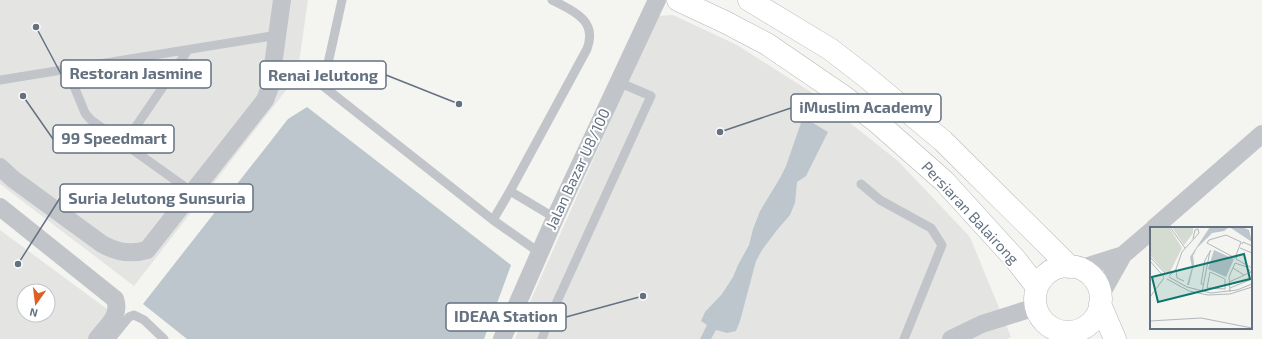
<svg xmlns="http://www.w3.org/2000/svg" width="1262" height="339" font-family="'Exo 2',sans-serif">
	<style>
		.built { fill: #e4e5e3; fill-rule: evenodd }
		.water { fill: #bcc6cc }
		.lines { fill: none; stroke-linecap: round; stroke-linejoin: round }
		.secondary-casing { stroke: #b4b8bc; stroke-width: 23 }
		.lane { stroke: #c1c4c8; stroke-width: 9 }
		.street { stroke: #c1c4c8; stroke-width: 18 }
		.secondary { stroke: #fff; stroke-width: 22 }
		.labels { text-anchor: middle; stroke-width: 4; stroke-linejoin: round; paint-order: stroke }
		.street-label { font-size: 15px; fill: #637181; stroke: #fff }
		.inset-road { fill: none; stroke: #b1b8bd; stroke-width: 1 }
		.view { fill: #0f766e; fill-opacity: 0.15; stroke: #0f766e; stroke-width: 2 }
		.inset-edge { fill: none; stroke: #637181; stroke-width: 2 }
		.leader { fill: none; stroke: #637181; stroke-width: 1.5 }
		.callout-dot { fill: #637181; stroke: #fff; stroke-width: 1.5 }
		.callout { fill: #fff; stroke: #637181; stroke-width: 1.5 }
		.callout-label { font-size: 16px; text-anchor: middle; font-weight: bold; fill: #637181 }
	</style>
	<rect width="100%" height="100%" fill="#f4f4f0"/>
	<!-- built -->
	<path class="built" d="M 0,0 L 308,0 L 297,76 L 134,286 L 0,184 Z
		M 673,15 L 737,45 L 811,92 L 898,161 L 970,237 L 1011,337 L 1007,339 L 515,339 L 526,311 L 657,16 Z
		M 0,230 L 111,312 L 91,339 L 0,339 ZM 24,291 L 48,291 L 48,315 L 24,315 Z"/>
	<!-- water -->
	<path class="water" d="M 307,107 L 511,265 L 484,339 L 187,339 L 143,304 L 288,119 Z
		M 803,117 L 828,132 L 806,176 L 797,182 L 795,203 L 790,215 L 777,230 L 762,250 L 756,261 L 740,321 L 736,331 L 727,333 L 716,330 L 711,339 L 700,339 L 707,325 L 701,321 L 705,312 L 722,294 L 733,277 L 738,265 L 749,245 L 753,229 L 760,211 L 780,178 L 786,166 Z"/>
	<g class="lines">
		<defs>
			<path id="secondary" d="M 678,0 L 725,22 L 767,44 L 843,96 L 877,122 L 944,181 L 1015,259 L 1037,287
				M 749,0 L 830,49 L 865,76 L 943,141 L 1070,267
				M1035 299a33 33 0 1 1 66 0a33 33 0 1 1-66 0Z
				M 1100,304 L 1115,339"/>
		</defs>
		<!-- secondary casing -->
		<use href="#secondary" class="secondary-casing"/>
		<!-- lane -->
		<path class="lane" d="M 342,0 L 323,86 L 493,220 L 510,191 L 587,49 C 598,20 573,11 552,0
			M 67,69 L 85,113 L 91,120 L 192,192
			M 0,80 L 278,35
			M 124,144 L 188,50
			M 861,184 L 880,200 L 931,228 L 942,245 L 904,339
			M 510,191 L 555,218
			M 493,220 L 540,253
			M 111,339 L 129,317 L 134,315 L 144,320 L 164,339
			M 542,339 L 549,319 L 651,96 L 618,82"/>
		<!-- street -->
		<path class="street" d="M 0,167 L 13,179 L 102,244 C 116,252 130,255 147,250 L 265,100 L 270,87 L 282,0
			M 0,207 L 115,299 C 121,316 107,326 97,339
			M 1154,228 L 1262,134
			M 1079,269 L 1123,255
			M 1100,296 L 1123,255 L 1151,231
			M 502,339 L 555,218 L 657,0
			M 951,339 L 982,324 L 1036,307"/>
		<!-- secondary -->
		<use href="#secondary" class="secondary"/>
	</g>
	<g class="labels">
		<!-- street labels -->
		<g class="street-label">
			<text transform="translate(578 169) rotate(-65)" y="5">Jalan Bazar U8/100</text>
			<text transform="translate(970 213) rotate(47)" y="5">Persiaran Balairong</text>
		</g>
	</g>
	<!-- overview -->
	<g transform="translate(1150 227)">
		<rect width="102" height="102" fill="#f4f4f0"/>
		<path d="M 0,0 L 19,0 L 32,21 L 20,45 L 15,45 L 0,28 ZM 22,0 L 43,0 L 43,6 L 34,18 Z" fill="#d4dbd1"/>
		<path d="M 60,0 L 79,0 L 74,4 L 62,6 L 47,21 L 43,29 L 44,37 L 39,58 L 37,58 L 42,40 L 40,30 ZM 92,0 L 99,3 L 102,15 L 81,1 ZM 64,23 L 84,32 L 76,50 L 58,42 Z" fill="#bcc6cc"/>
		<path class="inset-road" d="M 20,0 L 35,21M 76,8 L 91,15 L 85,31 L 57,16 L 59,13 ZM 92,17 L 93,15 L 102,19M 90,21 L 102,26M 87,29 L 86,32 L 102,41M 0,30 L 16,47M 0,34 L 14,50M 83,41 L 94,48M 26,42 L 27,51 L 34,54M 60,45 L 75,52 L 75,62 L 57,61 ZM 19,49 L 26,42 L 32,25 L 49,6 L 48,2 L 45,3 L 43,12M 19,50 L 37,60 L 61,66 L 87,63 L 102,57M 17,52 L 39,64 L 58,68 L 80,67 L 102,60M 79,55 L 101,45M 53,57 L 51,57 L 55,33 L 61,23M 80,61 L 102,52M 52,65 L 60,24M 80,65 L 79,50 L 85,36 L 97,40 L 102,47M 0,70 L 14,51M 0,94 L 51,91 L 102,101"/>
		<path class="view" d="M 94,27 L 100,52 L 8,75 L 2,50 Z"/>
		<rect width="102" height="102" class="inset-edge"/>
	</g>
	<!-- callouts -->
	<path class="leader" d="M36 27L61 74M459 104L386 75M720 132L791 108M23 96L53 139M18 264L60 198M643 296L566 317"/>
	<g class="callout-dot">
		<circle cx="36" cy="27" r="4"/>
		<circle cx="459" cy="104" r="4"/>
		<circle cx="720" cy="132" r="4"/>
		<circle cx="23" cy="96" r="4"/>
		<circle cx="18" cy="264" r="4"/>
		<circle cx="643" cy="296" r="4"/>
	</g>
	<g class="callout">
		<rect x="61" y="60" width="150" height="28" rx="4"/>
		<rect x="260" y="61" width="126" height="28" rx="4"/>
		<rect x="791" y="94" width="150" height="28" rx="4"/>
		<rect x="53" y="125" width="121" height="28" rx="4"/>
		<rect x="60" y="184" width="193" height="28" rx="4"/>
		<rect x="446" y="303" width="120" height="28" rx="4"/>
	</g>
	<g class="callout-label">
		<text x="136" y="79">Restoran Jasmine</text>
		<text x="323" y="81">Renai Jelutong</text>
		<text x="866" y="113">iMuslim Academy</text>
		<text x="114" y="144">99 Speedmart</text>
		<text x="157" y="204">Suria Jelutong Sunsuria</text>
		<text x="506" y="322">IDEAA Station</text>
	</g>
	<!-- north arrow -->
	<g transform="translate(36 303) rotate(194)"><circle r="19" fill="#ffffff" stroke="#c1c6cd"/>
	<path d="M0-3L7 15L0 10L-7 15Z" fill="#e15e23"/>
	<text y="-6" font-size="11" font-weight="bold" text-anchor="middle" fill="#637181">N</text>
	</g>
</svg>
